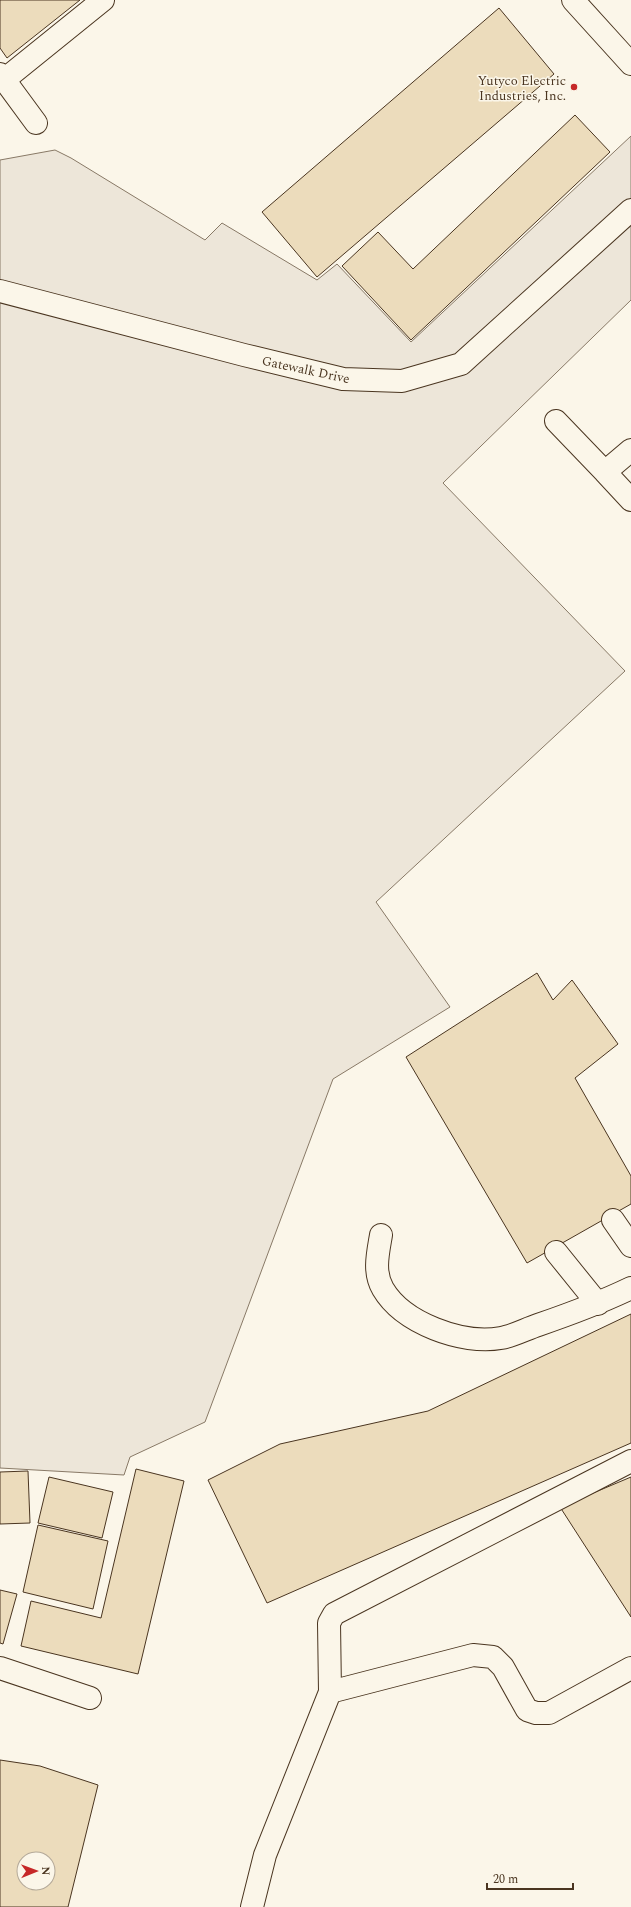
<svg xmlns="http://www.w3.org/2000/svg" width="631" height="1907" font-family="Spectral,serif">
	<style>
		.green { fill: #ede6d9; stroke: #887966 }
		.building { fill: #ecdcbc; stroke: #4a3520; fill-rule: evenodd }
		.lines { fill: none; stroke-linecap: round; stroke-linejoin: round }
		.minor-casing { stroke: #4a3520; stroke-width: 24 }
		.major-casing { stroke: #4a3520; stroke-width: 24 }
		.minor { stroke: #fbf6e9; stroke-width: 22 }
		.major { stroke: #fbf6e9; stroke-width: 22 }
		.poi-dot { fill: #c62828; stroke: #fbf6e9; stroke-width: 1.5 }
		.labels { text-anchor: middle; stroke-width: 3; stroke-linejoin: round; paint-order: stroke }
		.poi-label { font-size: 13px; fill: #4a3520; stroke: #fbf6e9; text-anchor: end }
		.street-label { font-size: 13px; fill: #4a3520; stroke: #fbf6e9 }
	</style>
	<rect width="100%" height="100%" fill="#fbf6e9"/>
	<!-- green -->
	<path class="green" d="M 631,136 L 631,300 L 443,483 L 625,671 L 376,902 L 450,1007 L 333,1079 L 205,1422 L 130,1457 L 124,1475 L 0,1468 L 0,160 L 55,150 L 71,158 L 205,240 L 222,223 L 317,280 L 337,264 L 411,342 Z"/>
	<!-- building -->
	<path class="building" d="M 0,0 L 80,0 L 7,58 L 0,48 Z
		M 499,8 L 554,74 L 317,277 L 262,212 Z
		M 575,115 L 610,152 L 411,340 L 342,266 L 378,232 L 413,269 Z
		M 537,973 L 553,1000 L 572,980 L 618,1044 L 575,1078 L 631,1176 L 631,1204 L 527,1263 L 406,1057 Z
		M 631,1314 L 631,1443 L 267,1603 L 208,1480 L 280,1444 L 428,1411 Z
		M 136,1469 L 184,1481 L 138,1674 L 21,1646 L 31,1601 L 101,1618 Z
		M 28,1471 L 30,1523 L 0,1524 L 0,1472 Z
		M 49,1477 L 113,1492 L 102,1538 L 38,1523 Z
		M 631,1477 L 631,1617 L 560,1507 Z
		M 38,1525 L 108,1541 L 93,1609 L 23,1592 Z
		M 0,1590 L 17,1594 L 3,1644 L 0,1643 Z
		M 0,1760 L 40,1766 L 98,1785 L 68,1907 L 0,1907 ZM 24,1859 L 48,1859 L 48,1883 L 24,1883 Z"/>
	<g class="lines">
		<defs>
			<path id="minor" d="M 0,74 L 36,123
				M 4,80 L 103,0
				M 556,421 L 605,472
				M 631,450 L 605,472 L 631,500
				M 613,1220 L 631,1246
				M 381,1235 C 378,1253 373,1272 383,1289 C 403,1323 462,1345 501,1338 C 513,1336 526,1329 538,1325 C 570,1314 600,1303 631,1288
				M 556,1252 L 598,1304
				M 0,1668 L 90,1698
				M 330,1692 L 473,1655 L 493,1657 L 503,1667 L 527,1710 L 536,1713 L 549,1713 L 631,1668
				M 252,1907 L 265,1855 L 330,1692 L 329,1623 L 334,1614 L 631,1461"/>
			<path id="major" d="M 573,0 L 631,64
				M 0,291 L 244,355 L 343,379 L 402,381 L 461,364 L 631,210"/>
		</defs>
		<!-- minor casing -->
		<use href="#minor" class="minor-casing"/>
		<!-- major casing -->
		<use href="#major" class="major-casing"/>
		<!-- minor -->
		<use href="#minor" class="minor"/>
		<!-- major -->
		<use href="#major" class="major"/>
	</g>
	<!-- markers -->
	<circle class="poi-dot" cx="574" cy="87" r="4"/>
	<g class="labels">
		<!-- poi labels -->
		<g class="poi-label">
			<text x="566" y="85">Yutyco Electric<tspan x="566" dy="15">Industries, Inc.</tspan></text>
		</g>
		<!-- street labels -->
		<g class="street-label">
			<text transform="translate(306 369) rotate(12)" y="5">Gatewalk Drive</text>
		</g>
	</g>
	<!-- north arrow -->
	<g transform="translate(36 1871) rotate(89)"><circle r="19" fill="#fbf6e9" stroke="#b4a999"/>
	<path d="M0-3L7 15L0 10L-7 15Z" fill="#c62828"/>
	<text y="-6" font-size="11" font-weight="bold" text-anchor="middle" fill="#4a3520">N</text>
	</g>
	<!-- scale -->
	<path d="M487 1883v6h86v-6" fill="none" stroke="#4a3520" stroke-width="2"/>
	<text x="493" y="1883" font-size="12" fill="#4a3520" stroke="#fbf6e9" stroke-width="3" paint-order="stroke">20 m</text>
</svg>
